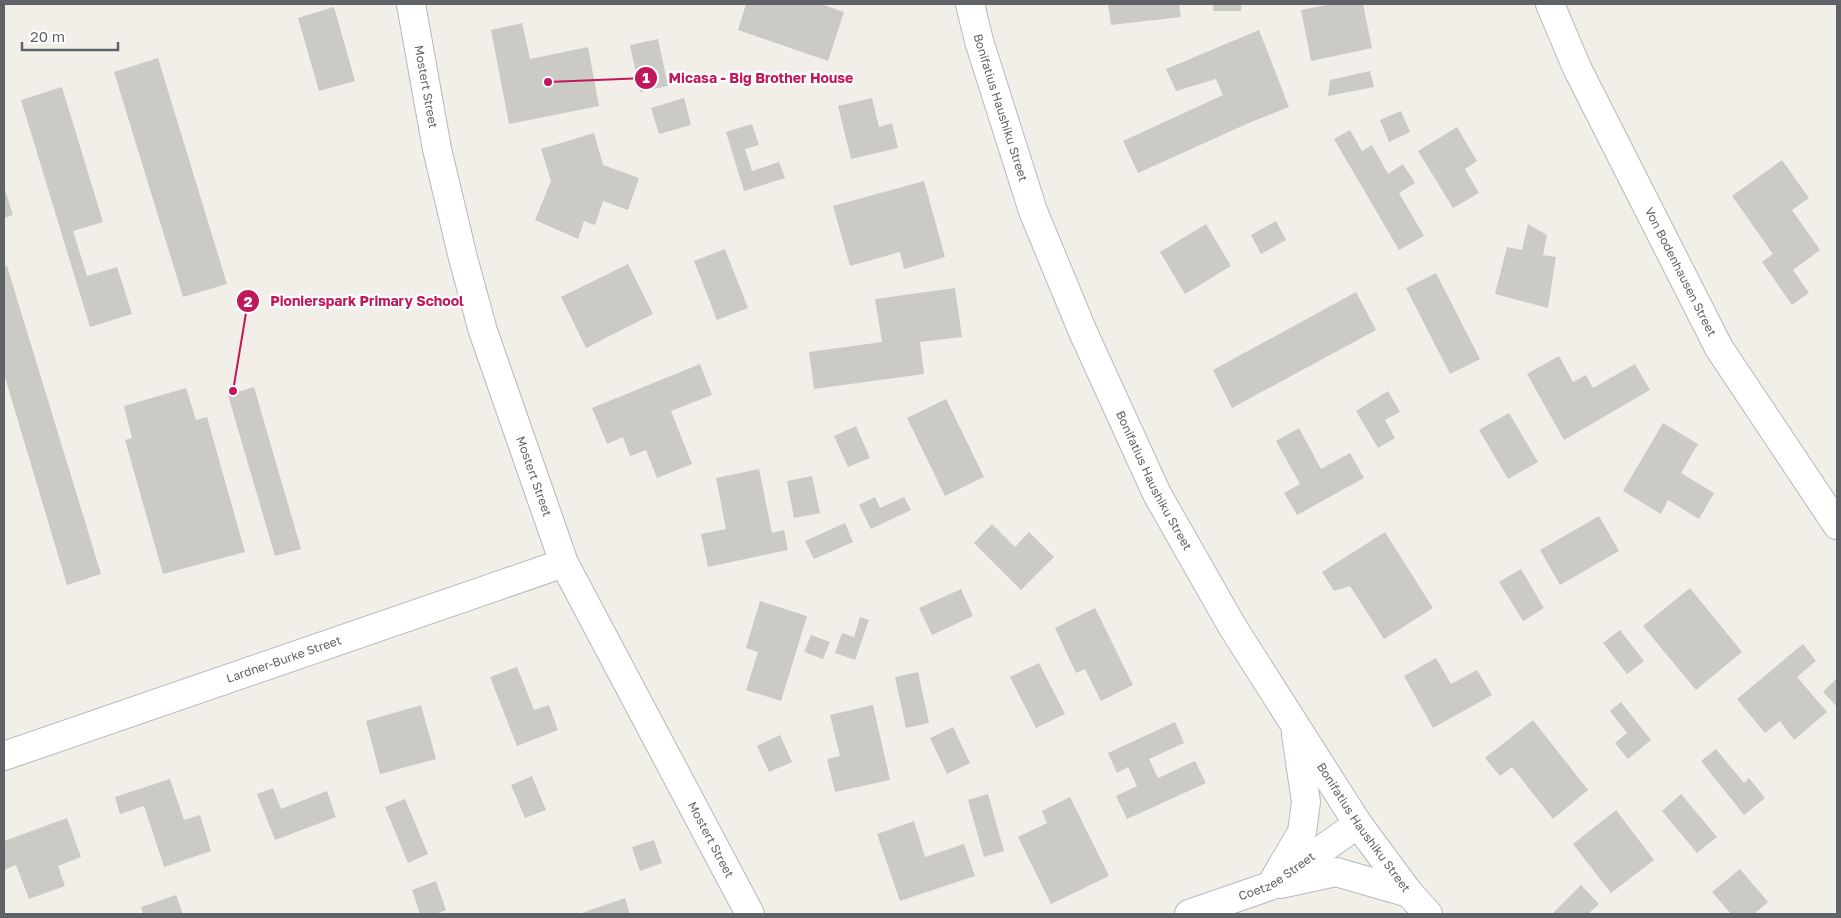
<svg xmlns="http://www.w3.org/2000/svg" width="1841" height="918" font-family="'Golos Text',sans-serif">
	<style>
		.building { fill: #cccac5 }
		.lines { fill: none; stroke-linecap: round; stroke-linejoin: round }
		.street-casing { stroke: #b5b8bc; stroke-width: 30 }
		.secondary-casing { stroke: #b6babf; stroke-width: 30 }
		.street { stroke: #fff; stroke-width: 28 }
		.secondary { stroke: #fff; stroke-width: 28 }
		.labels { text-anchor: middle; stroke-width: 4.5; stroke-linejoin: round; paint-order: stroke }
		.street-label { font-size: 12px; fill: #5f6368; stroke: #fff }
		.leader { fill: none; stroke: #c2185b; stroke-width: 2 }
		.callout-dot { fill: #c2185b; stroke: #fff; stroke-width: 2 }
		.mark-label { font-size: 15px; text-anchor: middle; font-weight: bold; fill: #fff }
		.callout-label { font-size: 14px; text-anchor: middle; font-weight: bold; fill: #c2185b; stroke: #fff; stroke-width: 4.5; stroke-linejoin: round; paint-order: stroke }
	</style>
	<rect width="100%" height="100%" fill="#f1efe8"/>
	<!-- building -->
	<path class="building" d="M 746,4 L 821,4 L 844,12 L 828,61 L 738,30 Z
		M 1108,4 L 1179,4 L 1181,17 L 1111,25 Z
		M 1213,4 L 1241,4 L 1241,11 L 1213,11 Z
		M 1331,4 L 1363,4 L 1372,48 L 1311,61 L 1301,10 Z
		M 334,7 L 355,81 L 319,91 L 298,18 Z
		M 522,23 L 530,59 L 588,47 L 599,106 L 509,124 L 491,30 Z
		M 1259,30 L 1289,107 L 1251,122 L 1138,173 L 1123,141 L 1223,95 L 1216,79 L 1176,91 L 1166,69 Z
		M 658,39 L 668,86 L 640,92 L 630,45 Z
		M 158,58 L 227,284 L 183,297 L 114,72 Z
		M 1370,71 L 1374,87 L 1328,96 L 1330,80 Z
		M 62,87 L 103,222 L 73,231 L 87,276 L 117,267 L 132,314 L 90,327 L 21,100 Z
		M 684,98 L 691,125 L 659,134 L 651,108 Z
		M 872,98 L 879,127 L 892,123 L 898,148 L 851,159 L 838,106 Z
		M 1401,111 L 1410,132 L 1389,142 L 1380,120 Z
		M 752,124 L 759,145 L 745,149 L 752,171 L 779,162 L 785,178 L 744,191 L 726,132 Z
		M 1457,127 L 1477,161 L 1465,169 L 1479,193 L 1453,208 L 1418,151 Z
		M 1350,130 L 1362,151 L 1372,145 L 1388,174 L 1403,164 L 1415,183 L 1399,193 L 1424,236 L 1399,250 L 1334,139 Z
		M 594,133 L 603,165 L 639,178 L 628,210 L 603,201 L 595,225 L 584,221 L 578,239 L 535,220 L 551,181 L 541,149 Z
		M 1782,160 L 1809,198 L 1792,210 L 1820,250 L 1793,270 L 1809,293 L 1792,305 L 1762,262 L 1773,254 L 1732,196 Z
		M 924,181 L 945,257 L 904,269 L 900,252 L 850,266 L 833,206 Z
		M 4,187 L 13,215 L 4,218 Z
		M 1276,221 L 1286,240 L 1261,254 L 1251,235 Z
		M 1206,224 L 1231,266 L 1185,294 L 1160,252 Z
		M 1528,224 L 1547,235 L 1543,255 L 1556,257 L 1548,308 L 1495,294 L 1507,247 L 1522,250 Z
		M 725,249 L 748,308 L 717,320 L 694,261 Z
		M 628,264 L 653,314 L 586,348 L 561,297 Z
		M 7,266 L 101,574 L 67,585 L 4,374 L 4,267 Z
		M 1436,273 L 1480,359 L 1450,374 L 1406,288 Z
		M 955,288 L 962,337 L 920,342 L 924,374 L 814,389 L 809,352 L 882,342 L 875,299 Z
		M 1356,292 L 1376,330 L 1232,408 L 1213,370 Z
		M 1559,356 L 1573,382 L 1586,375 L 1593,388 L 1635,364 L 1650,390 L 1564,440 L 1527,374 Z
		M 700,364 L 712,395 L 671,411 L 692,464 L 657,478 L 646,450 L 630,456 L 623,437 L 607,444 L 592,408 Z
		M 254,387 L 301,549 L 275,556 L 228,395 Z
		M 186,388 L 196,420 L 207,417 L 245,552 L 163,574 L 125,440 L 132,438 L 124,406 Z
		M 1388,391 L 1400,412 L 1385,420 L 1395,438 L 1378,448 L 1356,411 Z
		M 946,399 L 984,477 L 945,496 L 907,418 Z
		M 1509,413 L 1538,462 L 1508,479 L 1479,430 Z
		M 1663,423 L 1698,444 L 1681,473 L 1714,493 L 1699,519 L 1668,500 L 1661,514 L 1623,491 Z
		M 856,426 L 870,458 L 848,467 L 834,436 Z
		M 1299,428 L 1321,469 L 1350,453 L 1364,478 L 1297,515 L 1284,493 L 1300,484 L 1276,441 Z
		M 759,469 L 772,533 L 784,530 L 788,550 L 708,567 L 701,534 L 726,529 L 716,478 Z
		M 812,476 L 820,513 L 794,518 L 787,481 Z
		M 875,497 L 880,508 L 904,497 L 911,510 L 871,529 L 859,505 Z
		M 1599,516 L 1619,551 L 1560,585 L 1540,550 Z
		M 845,523 L 853,542 L 814,559 L 805,541 Z
		M 992,524 L 1015,547 L 1029,532 L 1054,557 L 1021,590 L 974,543 Z
		M 1385,532 L 1433,608 L 1384,639 L 1350,586 L 1334,591 L 1322,572 Z
		M 1521,569 L 1544,608 L 1523,621 L 1499,582 Z
		M 1690,588 L 1742,652 L 1696,690 L 1643,626 Z
		M 961,589 L 973,616 L 932,635 L 919,608 Z
		M 760,601 L 807,616 L 781,701 L 746,690 L 758,652 L 746,648 Z
		M 1095,608 L 1133,685 L 1101,701 L 1085,669 L 1076,673 L 1055,628 Z
		M 860,617 L 869,620 L 855,660 L 835,653 L 842,633 L 854,637 Z
		M 1620,630 L 1644,661 L 1627,674 L 1603,643 Z
		M 811,635 L 830,642 L 823,659 L 804,652 Z
		M 1803,644 L 1816,661 L 1797,677 L 1827,712 L 1794,740 L 1780,721 L 1765,733 L 1737,699 Z
		M 1436,658 L 1451,684 L 1477,670 L 1492,695 L 1433,728 L 1404,676 Z
		M 1039,663 L 1065,714 L 1036,728 L 1010,677 Z
		M 517,667 L 534,710 L 549,705 L 558,730 L 517,746 L 490,677 Z
		M 918,672 L 929,723 L 906,728 L 895,677 Z
		M 1837,678 L 1837,707 L 1823,692 Z
		M 1621,702 L 1651,740 L 1628,759 L 1615,743 L 1627,733 L 1610,711 Z
		M 421,705 L 436,759 L 380,774 L 366,721 Z
		M 873,705 L 890,780 L 835,792 L 827,759 L 840,756 L 830,715 Z
		M 1533,720 L 1588,790 L 1553,819 L 1512,767 L 1500,776 L 1485,758 Z
		M 1175,722 L 1184,743 L 1149,759 L 1158,778 L 1195,761 L 1206,783 L 1127,819 L 1116,796 L 1137,786 L 1128,767 L 1117,773 L 1108,753 Z
		M 953,727 L 970,763 L 947,774 L 930,738 Z
		M 780,735 L 792,762 L 769,772 L 757,746 Z
		M 1716,749 L 1744,783 L 1749,778 L 1765,798 L 1744,815 L 1701,761 Z
		M 532,776 L 546,810 L 525,818 L 511,785 Z
		M 170,779 L 184,820 L 200,815 L 211,851 L 164,867 L 144,806 L 120,814 L 115,797 Z
		M 273,788 L 281,809 L 327,791 L 336,817 L 275,840 L 257,794 Z
		M 988,794 L 1004,851 L 984,857 L 968,800 Z
		M 1681,794 L 1717,837 L 1697,853 L 1662,811 Z
		M 1070,797 L 1109,876 L 1051,904 L 1018,837 L 1047,823 L 1042,811 Z
		M 405,799 L 428,854 L 408,863 L 385,807 Z
		M 1616,810 L 1654,860 L 1611,893 L 1573,844 Z
		M 67,818 L 81,857 L 58,866 L 65,886 L 29,899 L 16,865 L 4,870 L 4,841 Z
		M 914,821 L 925,857 L 964,844 L 975,876 L 900,901 L 877,834 Z
		M 654,840 L 662,863 L 640,871 L 632,847 Z
		M 1740,869 L 1768,902 L 1754,914 L 1731,914 L 1712,892 Z
		M 436,881 L 446,910 L 436,914 L 420,914 L 412,890 Z
		M 1581,885 L 1599,904 L 1588,914 L 1552,914 Z
		M 176,895 L 183,914 L 143,914 L 141,907 Z
		M 625,898 L 630,914 L 579,914 Z"/>
	<g class="lines">
		<defs>
			<g id="street">
				<path id="s1" d="M 411,4 L 437,149 L 463,258 L 483,331 L 564,563 L 750,914"/>
				<path id="s2" d="M 1550,4 L 1577,68 L 1719,348 L 1837,525"/>
				<path id="s3" d="M 4,756 L 564,563"/>
			</g>
			<g id="secondary">
				<path id="s4" d="M 970,4 L 979,41 L 1033,211 L 1083,332 L 1157,494 L 1232,626 L 1358,824 L 1409,893 L 1428,914"/>
				<path d="M 1275,878 L 1302,832 L 1306,802 L 1296,734"/>
				<path d="M 1280,884 L 1336,872 L 1409,893"/>
				<path id="s5" d="M 1189,914 L 1270,886 L 1358,824"/>
			</g>
		</defs>
		<!-- street casing -->
		<use href="#street" class="street-casing"/>
		<!-- secondary casing -->
		<use href="#secondary" class="secondary-casing"/>
		<!-- street -->
		<use href="#street" class="street"/>
		<!-- secondary -->
		<use href="#secondary" class="secondary"/>
	</g>
	<g class="labels">
		<!-- street labels -->
		<g class="street-label">
			<text dy="4" stroke="none"><textPath href="#s1" startOffset="84">Mostert Street</textPath></text>
			<text dy="4" stroke="none"><textPath href="#s4" startOffset="108">Bonifatius Haushiku Street</textPath></text>
			<text dy="4" stroke="none"><textPath href="#s2" startOffset="298">Von Bodenhausen Street</textPath></text>
			<text dy="4" stroke="none"><textPath href="#s1" startOffset="489">Mostert Street</textPath></text>
			<text dy="4" stroke="none"><textPath href="#s4" startOffset="512">Bonifatius Haushiku Street</textPath></text>
			<text dy="4" stroke="none"><textPath href="#s3" startOffset="296">Lardner-Burke Street</textPath></text>
			<text dy="4" stroke="none"><textPath href="#s4" startOffset="918">Bonifatius Haushiku Street</textPath></text>
			<text dy="4" stroke="none"><textPath href="#s1" startOffset="894">Mostert Street</textPath></text>
			<text dy="4" stroke="none"><textPath href="#s5" startOffset="96">Coetzee Street</textPath></text>
		</g>
	</g>
	<!-- callouts -->
	<path class="leader" d="M548 82L646 78M233 391L248 301"/>
	<g class="callout-dot">
		<circle cx="548" cy="82" r="5"/>
		<circle cx="233" cy="391" r="5"/>
		<circle cx="646" cy="78" r="12"/>
		<circle cx="248" cy="301" r="12"/>
	</g>
	<g class="mark-label">
		<text x="646" y="83">1</text>
		<text x="248" y="307">2</text>
	</g>
	<g class="callout-label">
		<text x="761" y="83">Micasa - Big Brother House</text>
		<text x="367" y="306">Pionierspark Primary School</text>
	</g>
	<!-- border -->
	<rect width="1841" height="918" fill="none" stroke="#5f6368" stroke-width="10"/>
	<!-- scale -->
	<path d="M22 42v8h96v-8" fill="none" stroke="#5f6368" stroke-width="2.5"/>
	<text x="30" y="42" font-size="15" fill="#5f6368" stroke="#ffffff" stroke-width="4" paint-order="stroke">20 m</text>
</svg>
